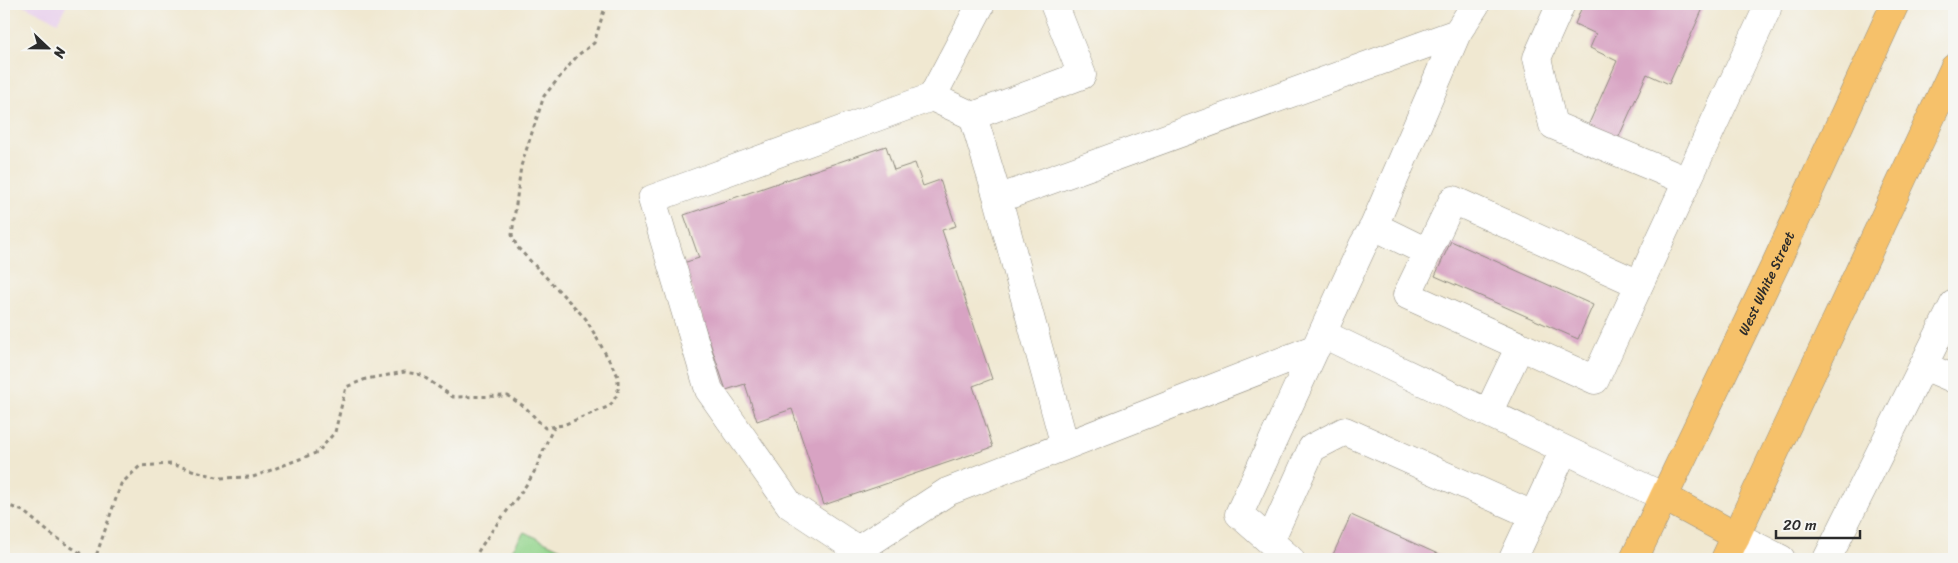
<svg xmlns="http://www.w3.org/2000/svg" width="1958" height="563" font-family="Sriracha,sans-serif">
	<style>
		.built { fill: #e9d2ed }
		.green { fill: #92d48b; stroke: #5e805b }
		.building { fill: #d8a3c3 }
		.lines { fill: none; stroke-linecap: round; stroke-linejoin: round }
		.minor-casing { stroke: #8e8a7e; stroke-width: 29 }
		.major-casing { stroke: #8e8a7e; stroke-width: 29 }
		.path { stroke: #8e8a7e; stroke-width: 3; stroke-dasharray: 4 4; stroke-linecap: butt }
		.minor { stroke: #fff; stroke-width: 28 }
		.major { stroke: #f6c16b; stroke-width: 28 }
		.labels { text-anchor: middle; stroke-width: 4.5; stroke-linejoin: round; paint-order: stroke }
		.street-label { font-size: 14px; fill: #2b2b2b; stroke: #f6f6f2 }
	</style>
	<rect width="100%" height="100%" fill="#f6f6f2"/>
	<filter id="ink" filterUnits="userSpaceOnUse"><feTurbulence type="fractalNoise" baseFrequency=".02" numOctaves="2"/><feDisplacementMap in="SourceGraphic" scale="10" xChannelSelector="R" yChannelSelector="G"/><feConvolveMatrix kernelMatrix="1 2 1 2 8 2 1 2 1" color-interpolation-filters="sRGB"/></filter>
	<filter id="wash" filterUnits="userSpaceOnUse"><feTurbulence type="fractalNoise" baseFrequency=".0096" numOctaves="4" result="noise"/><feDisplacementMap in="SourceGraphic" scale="20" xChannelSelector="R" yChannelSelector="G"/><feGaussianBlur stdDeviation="1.12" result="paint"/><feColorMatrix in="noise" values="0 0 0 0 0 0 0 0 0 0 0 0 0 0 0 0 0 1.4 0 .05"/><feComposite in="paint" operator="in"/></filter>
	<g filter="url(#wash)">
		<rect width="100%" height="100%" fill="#f0e8d1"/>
		<!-- built -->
		<path class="built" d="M 21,4 L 67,4 L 58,22 Z"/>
		<!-- green -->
		<path class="green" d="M 524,532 L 583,559 L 506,559 Z"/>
		<g id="blocks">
			<!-- building -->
			<path class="building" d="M 1583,4 L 1705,4 L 1669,84 L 1647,74 L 1617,141 L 1587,128 L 1617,61 L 1590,48 L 1596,34 L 1575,24 Z
				M 886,146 L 894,170 L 915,163 L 923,186 L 940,180 L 956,226 L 942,230 L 992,379 L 973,386 L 993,447 L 824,505 L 792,409 L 757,421 L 745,384 L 726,390 L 683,263 L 699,258 L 684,215 Z
				M 1451,241 L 1593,305 L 1578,339 L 1435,276 Z
				M 1351,515 L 1449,559 L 1331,559 Z"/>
		</g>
	</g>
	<g filter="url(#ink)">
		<use href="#blocks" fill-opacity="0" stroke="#8e8a7e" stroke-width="1"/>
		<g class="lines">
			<defs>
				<path id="minor" d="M 981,4 L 932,97 L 652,199 L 709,390 L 790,505 L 858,550 L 947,492 L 1316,348
					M 1054,4 L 1082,75 L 973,116 L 998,199 L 1457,33
					M 1561,4 L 1537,58 L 1553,125 L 1687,181
					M 932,97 L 973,116
					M 998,199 L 1065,446
					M 1374,226 L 1427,252
					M 1639,284 L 1453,200 L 1407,295 L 1595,380 L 1767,9 L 1765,4
					M 1323,334 L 1664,497
					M 1924,366 L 1954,379
					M 1488,413 L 1520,346
					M 1736,536 L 1781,559
					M 1270,541 L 1312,448 L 1345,431 L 1533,515
					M 1290,559 L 1239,514 L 1363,245 L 1374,226 L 1457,33 L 1476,4
					M 1513,559 L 1564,450
					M 1827,559 L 1954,304"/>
				<g id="major">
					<path d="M 1664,497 L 1736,536"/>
					<path id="s1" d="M 1634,559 L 1776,263 L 1895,4"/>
					<path d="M 1725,559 L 1954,68"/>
				</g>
			</defs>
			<!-- minor casing -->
			<use href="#minor" class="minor-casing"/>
			<!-- major casing -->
			<use href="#major" class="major-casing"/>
			<!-- path -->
			<path class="path" d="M 4,504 L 23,511 L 51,534 L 83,555 L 95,559 L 121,484 L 140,466 L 171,464 L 220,478 L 253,477 L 318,452 L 335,432 L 346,387 L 366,379 L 405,372 L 421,375 L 453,397 L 508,396 L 525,407 L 545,428 L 563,425 L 610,406 L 618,393 L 618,376 L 586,319 L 517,247 L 512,235 L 521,166 L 544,96 L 578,55 L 594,43 L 606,4
				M 474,559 C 490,529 514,505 532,476 C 541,460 545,442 555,426"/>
			<!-- minor -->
			<use href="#minor" class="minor"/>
			<!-- major -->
			<use href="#major" class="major"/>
		</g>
	</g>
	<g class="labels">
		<!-- street labels -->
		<g class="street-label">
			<text dy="5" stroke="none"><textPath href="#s1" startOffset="306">West White Street</textPath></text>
		</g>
	</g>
	<!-- margin -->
	<rect width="1958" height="563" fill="none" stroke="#f6f6f2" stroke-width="20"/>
	<!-- north arrow -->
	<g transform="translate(48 48) rotate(112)" stroke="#f6f6f2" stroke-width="4" paint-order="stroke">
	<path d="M0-4L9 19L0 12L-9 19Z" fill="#2b2b2b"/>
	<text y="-8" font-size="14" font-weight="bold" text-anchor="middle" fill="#2b2b2b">N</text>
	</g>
	<!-- scale -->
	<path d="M1776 530v8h84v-8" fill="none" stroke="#2b2b2b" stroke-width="2.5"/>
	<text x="1783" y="530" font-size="15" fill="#2b2b2b" stroke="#f6f6f2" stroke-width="4" paint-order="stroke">20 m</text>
</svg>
